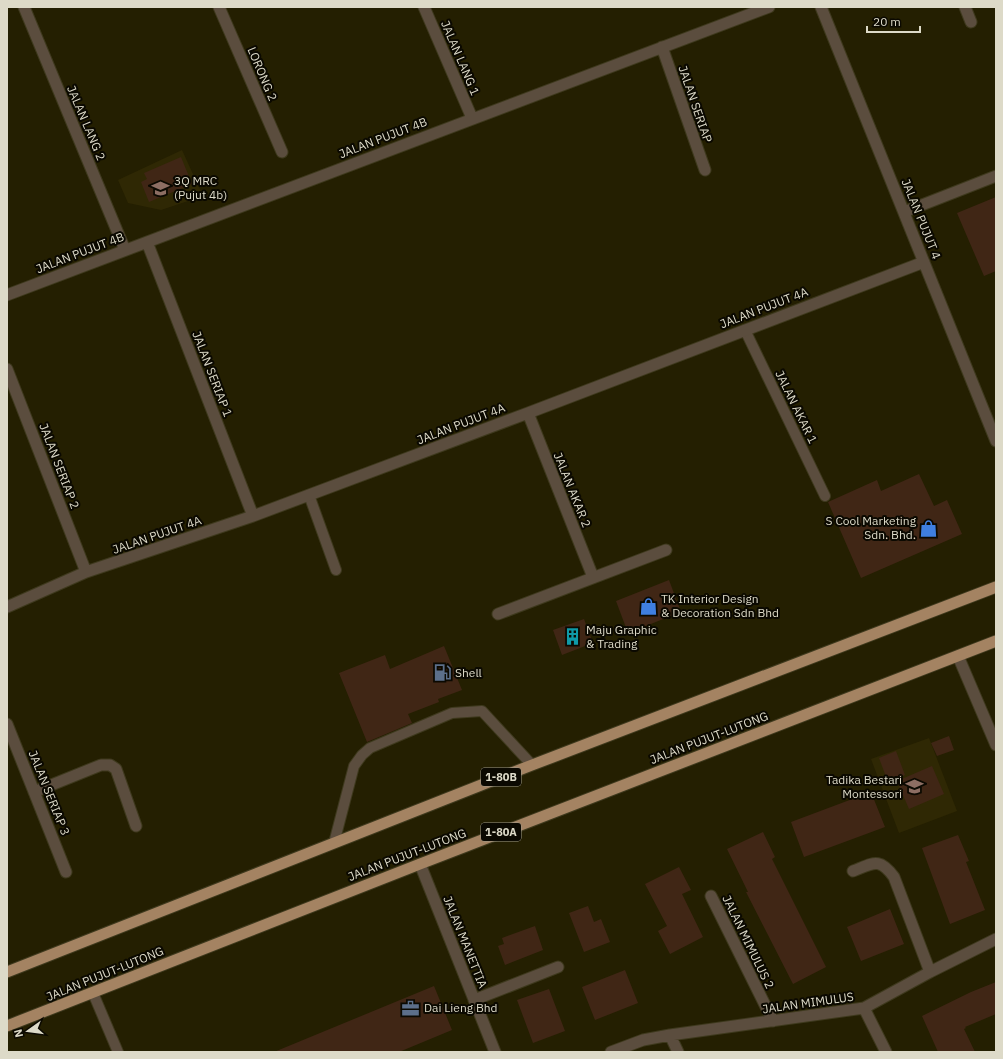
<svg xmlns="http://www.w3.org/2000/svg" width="1003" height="1059" font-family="'IBM Plex Sans',sans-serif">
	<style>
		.built { fill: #2f2804 }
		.building { fill: #402615 }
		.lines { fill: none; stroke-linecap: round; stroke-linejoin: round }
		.service-casing { stroke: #3e391d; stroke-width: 12 }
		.minor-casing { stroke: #3e391d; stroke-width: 13 }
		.trunk-casing { stroke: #3e391d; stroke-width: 13 }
		.service { stroke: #5b4d3e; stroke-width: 10 }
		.minor { stroke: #5b4d3e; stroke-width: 11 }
		.trunk { stroke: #a48362; stroke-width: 11 }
		.labels { text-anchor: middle; stroke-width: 4; stroke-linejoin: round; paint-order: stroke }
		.shield { fill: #0b0901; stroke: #9e9b8c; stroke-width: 1 }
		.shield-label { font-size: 11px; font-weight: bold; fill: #dddac8 }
		.street-label { font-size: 12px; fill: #dddac8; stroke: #0b0901 }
		.poi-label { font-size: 12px; fill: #dddac8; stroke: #0b0901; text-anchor: start }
	</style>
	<rect width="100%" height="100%" fill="#241f01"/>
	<!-- built -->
	<path class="built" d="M 182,150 L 203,196 L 161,210 L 128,203 L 118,180 Z
		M 929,738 L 957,811 L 899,833 L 871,759 Z"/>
	<!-- building -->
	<path class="building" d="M 181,157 L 192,184 L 149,202 L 141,182 L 147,179 L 144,173 Z
		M 996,197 L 996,271 L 984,276 L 957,213 Z
		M 919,474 L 934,506 L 947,500 L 962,534 L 861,578 L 828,502 L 877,480 L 881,491 Z
		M 669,580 L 681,612 L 628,633 L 616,601 Z
		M 584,619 L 593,643 L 562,655 L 553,630 Z
		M 444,646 L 462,690 L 438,699 L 439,702 L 408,714 L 412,723 L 367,742 L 339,673 L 385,655 L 390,669 Z
		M 949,736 L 954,750 L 937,756 L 931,743 Z
		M 896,751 L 905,775 L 888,782 L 879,758 Z
		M 932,766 L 944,794 L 909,809 L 897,781 Z
		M 871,792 L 885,827 L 804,857 L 791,822 Z
		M 763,832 L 775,857 L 772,859 L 826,967 L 793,984 L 746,892 L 748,892 L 727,849 Z
		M 958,835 L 969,861 L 966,862 L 985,910 L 950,924 L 922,848 Z
		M 679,867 L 691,890 L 682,894 L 703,937 L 670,954 L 658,931 L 667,926 L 645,884 Z
		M 588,906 L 594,922 L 601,919 L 610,942 L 584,952 L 569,913 Z
		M 890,909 L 904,944 L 861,961 L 847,927 Z
		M 535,926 L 543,950 L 505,965 L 498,946 L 504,944 L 502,938 Z
		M 625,970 L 638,1003 L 595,1020 L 582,987 Z
		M 996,982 L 996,1014 L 965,1027 L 966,1028 L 964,1029 L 975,1052 L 938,1052 L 922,1016 L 971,992 Z
		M 434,986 L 452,1030 L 399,1052 L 274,1052 Z
		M 549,989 L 565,1031 L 533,1043 L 517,1000 Z"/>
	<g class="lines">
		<defs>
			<path id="service" d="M 745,330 L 825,496
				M 309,495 L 336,570
				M 334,843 L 354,766 L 362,755 L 370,748 L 452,713 L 482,711 L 532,765
				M 93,993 L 118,1052"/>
			<path id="minor" d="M 24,7 L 125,250
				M 219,7 L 282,152
				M 424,7 L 472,118
				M 821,7 L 996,441
				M 965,7 L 971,22
				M 662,47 L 705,170
				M 904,212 L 996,176
				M 147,242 L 253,516
				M 7,295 L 769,7
				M 7,369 L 86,572
				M 528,413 L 593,577
				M 7,607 L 86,572 L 253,516 L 309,495 L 528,413 L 924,262
				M 498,614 L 666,550
				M 958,656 L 996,745
				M 7,724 L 66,872
				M 34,792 L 101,765 L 110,765 L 116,769 L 136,826
				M 420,864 L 495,1052
				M 853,871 C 874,863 879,857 894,877 L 930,972
				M 711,896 L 773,1021
				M 474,1000 L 558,967
				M 864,1008 L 886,1052
				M 670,1035 L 678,1052
				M 611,1052 L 643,1040 L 670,1035 L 864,1008 L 930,972 L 996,939"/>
			<path id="trunk" d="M 7,972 L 532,765 L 996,587
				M 7,1026 L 420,864 L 996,641"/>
		</defs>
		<!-- service casing -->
		<use href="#service" class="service-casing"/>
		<!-- minor casing -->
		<use href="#minor" class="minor-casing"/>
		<!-- trunk casing -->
		<use href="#trunk" class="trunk-casing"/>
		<!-- service -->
		<use href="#service" class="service"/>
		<!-- minor -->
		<use href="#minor" class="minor"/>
		<!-- trunk -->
		<use href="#trunk" class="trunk"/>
	</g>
	<!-- icons -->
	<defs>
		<symbol id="school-bare" viewBox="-9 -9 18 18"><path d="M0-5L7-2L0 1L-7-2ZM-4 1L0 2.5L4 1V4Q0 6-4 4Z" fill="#8d6e63" stroke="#0b0901" stroke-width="2.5" paint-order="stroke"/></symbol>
		<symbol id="shop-bare" viewBox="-9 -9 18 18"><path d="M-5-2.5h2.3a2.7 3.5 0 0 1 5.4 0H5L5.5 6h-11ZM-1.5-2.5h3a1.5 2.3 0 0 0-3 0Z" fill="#3f7fe0" stroke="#0b0901" stroke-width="2.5" paint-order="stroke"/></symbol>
		<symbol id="building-bare" viewBox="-9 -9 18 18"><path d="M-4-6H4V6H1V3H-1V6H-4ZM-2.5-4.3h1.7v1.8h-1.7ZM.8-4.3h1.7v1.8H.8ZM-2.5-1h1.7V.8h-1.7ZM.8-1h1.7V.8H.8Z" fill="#0f9aa8" stroke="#0b0901" stroke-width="2.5" paint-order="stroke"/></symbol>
		<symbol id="fuel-bare" viewBox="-9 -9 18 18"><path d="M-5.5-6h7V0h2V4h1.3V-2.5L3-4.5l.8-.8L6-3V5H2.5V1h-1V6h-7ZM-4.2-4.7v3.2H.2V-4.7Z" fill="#5c6f8a" stroke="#0b0901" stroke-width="2.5" paint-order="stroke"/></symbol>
		<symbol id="office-bare" viewBox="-9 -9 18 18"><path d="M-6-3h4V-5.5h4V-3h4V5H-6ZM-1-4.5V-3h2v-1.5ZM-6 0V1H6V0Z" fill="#5c6f8a" stroke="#0b0901" stroke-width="2.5" paint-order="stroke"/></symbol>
	</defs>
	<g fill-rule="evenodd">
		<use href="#school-bare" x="148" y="176" width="25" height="25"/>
		<use href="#shop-bare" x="916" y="516" width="25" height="25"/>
		<use href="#shop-bare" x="636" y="594" width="25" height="25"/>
		<use href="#building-bare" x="560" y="624" width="25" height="25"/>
		<use href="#fuel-bare" x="430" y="660" width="25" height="25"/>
		<use href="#school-bare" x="902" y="774" width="25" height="25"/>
		<use href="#office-bare" x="398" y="996" width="25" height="25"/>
	</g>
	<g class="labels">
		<!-- shield labels -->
		<g class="shield">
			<rect x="481" y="768" width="40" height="18" rx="3"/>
			<rect x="481" y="823" width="40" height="18" rx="3"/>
		</g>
		<g class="shield-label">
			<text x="501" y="781">1-80B</text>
			<text x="501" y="836">1-80A</text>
		</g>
		<!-- street labels -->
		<g class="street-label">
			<text transform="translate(460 58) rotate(67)" y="4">JALAN LANG 1</text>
			<text transform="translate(262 74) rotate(67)" y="4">LORONG 2</text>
			<text transform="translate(695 104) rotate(71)" y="4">JALAN SERIAP</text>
			<text transform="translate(86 123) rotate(67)" y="4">JALAN LANG 2</text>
			<text transform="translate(383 138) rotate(-21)" y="4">JALAN PUJUT 4B</text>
			<text transform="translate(921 219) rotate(68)" y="4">JALAN PUJUT 4</text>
			<text transform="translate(80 253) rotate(-21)" y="4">JALAN PUJUT 4B</text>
			<text transform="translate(764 308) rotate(-21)" y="4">JALAN PUJUT 4A</text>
			<text transform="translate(212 374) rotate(69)" y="4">JALAN SERIAP 1</text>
			<text transform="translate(796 407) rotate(64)" y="4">JALAN AKAR 1</text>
			<text transform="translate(461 424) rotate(-21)" y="4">JALAN PUJUT 4A</text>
			<text transform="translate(59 466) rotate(69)" y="4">JALAN SERIAP 2</text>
			<text transform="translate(572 490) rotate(68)" y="4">JALAN AKAR 2</text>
			<text transform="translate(157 535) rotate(-19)" y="4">JALAN PUJUT 4A</text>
			<text transform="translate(709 738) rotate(-21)" y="4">JALAN PUJUT-LUTONG</text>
			<text transform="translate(49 793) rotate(68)" y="4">JALAN SERIAP 3</text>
			<text transform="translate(407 855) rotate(-21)" y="4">JALAN PUJUT-LUTONG</text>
			<text transform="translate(465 942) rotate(68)" y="4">JALAN MANETTIA</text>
			<text transform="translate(748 942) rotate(64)" y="4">JALAN MIMULUS 2</text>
			<text transform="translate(105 974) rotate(-22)" y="4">JALAN PUJUT-LUTONG</text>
			<text transform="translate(808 1003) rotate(-8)" y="4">JALAN MIMULUS</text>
		</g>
		<!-- poi labels -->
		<g class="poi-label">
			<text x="174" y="185">3Q MRC<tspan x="174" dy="14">(Pujut 4b)</tspan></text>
			<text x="916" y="525" text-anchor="end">S Cool Marketing<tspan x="916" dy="14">Sdn. Bhd.</tspan></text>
			<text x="661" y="603">TK Interior Design<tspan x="661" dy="14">&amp; Decoration Sdn Bhd</tspan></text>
			<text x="586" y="634">Maju Graphic<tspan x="586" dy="14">&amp; Trading</tspan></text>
			<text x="455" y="677">Shell</text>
			<text x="902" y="784" text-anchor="end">Tadika Bestari<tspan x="902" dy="14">Montessori</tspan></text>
			<text x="424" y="1012">Dai Lieng Bhd</text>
		</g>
	</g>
	<!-- border -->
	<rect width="1003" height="1059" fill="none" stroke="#dddac8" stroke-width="16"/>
	<!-- north arrow -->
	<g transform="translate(28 1031) rotate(256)" stroke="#0b0901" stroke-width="3" paint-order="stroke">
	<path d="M0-3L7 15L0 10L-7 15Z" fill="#dddac8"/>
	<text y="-6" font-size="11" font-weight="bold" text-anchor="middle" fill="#dddac8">N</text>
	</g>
	<!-- scale -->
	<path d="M867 26v6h53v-6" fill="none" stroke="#dddac8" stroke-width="2"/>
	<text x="873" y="26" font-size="12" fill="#dddac8" stroke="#0b0901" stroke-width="3" paint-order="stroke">20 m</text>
</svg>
